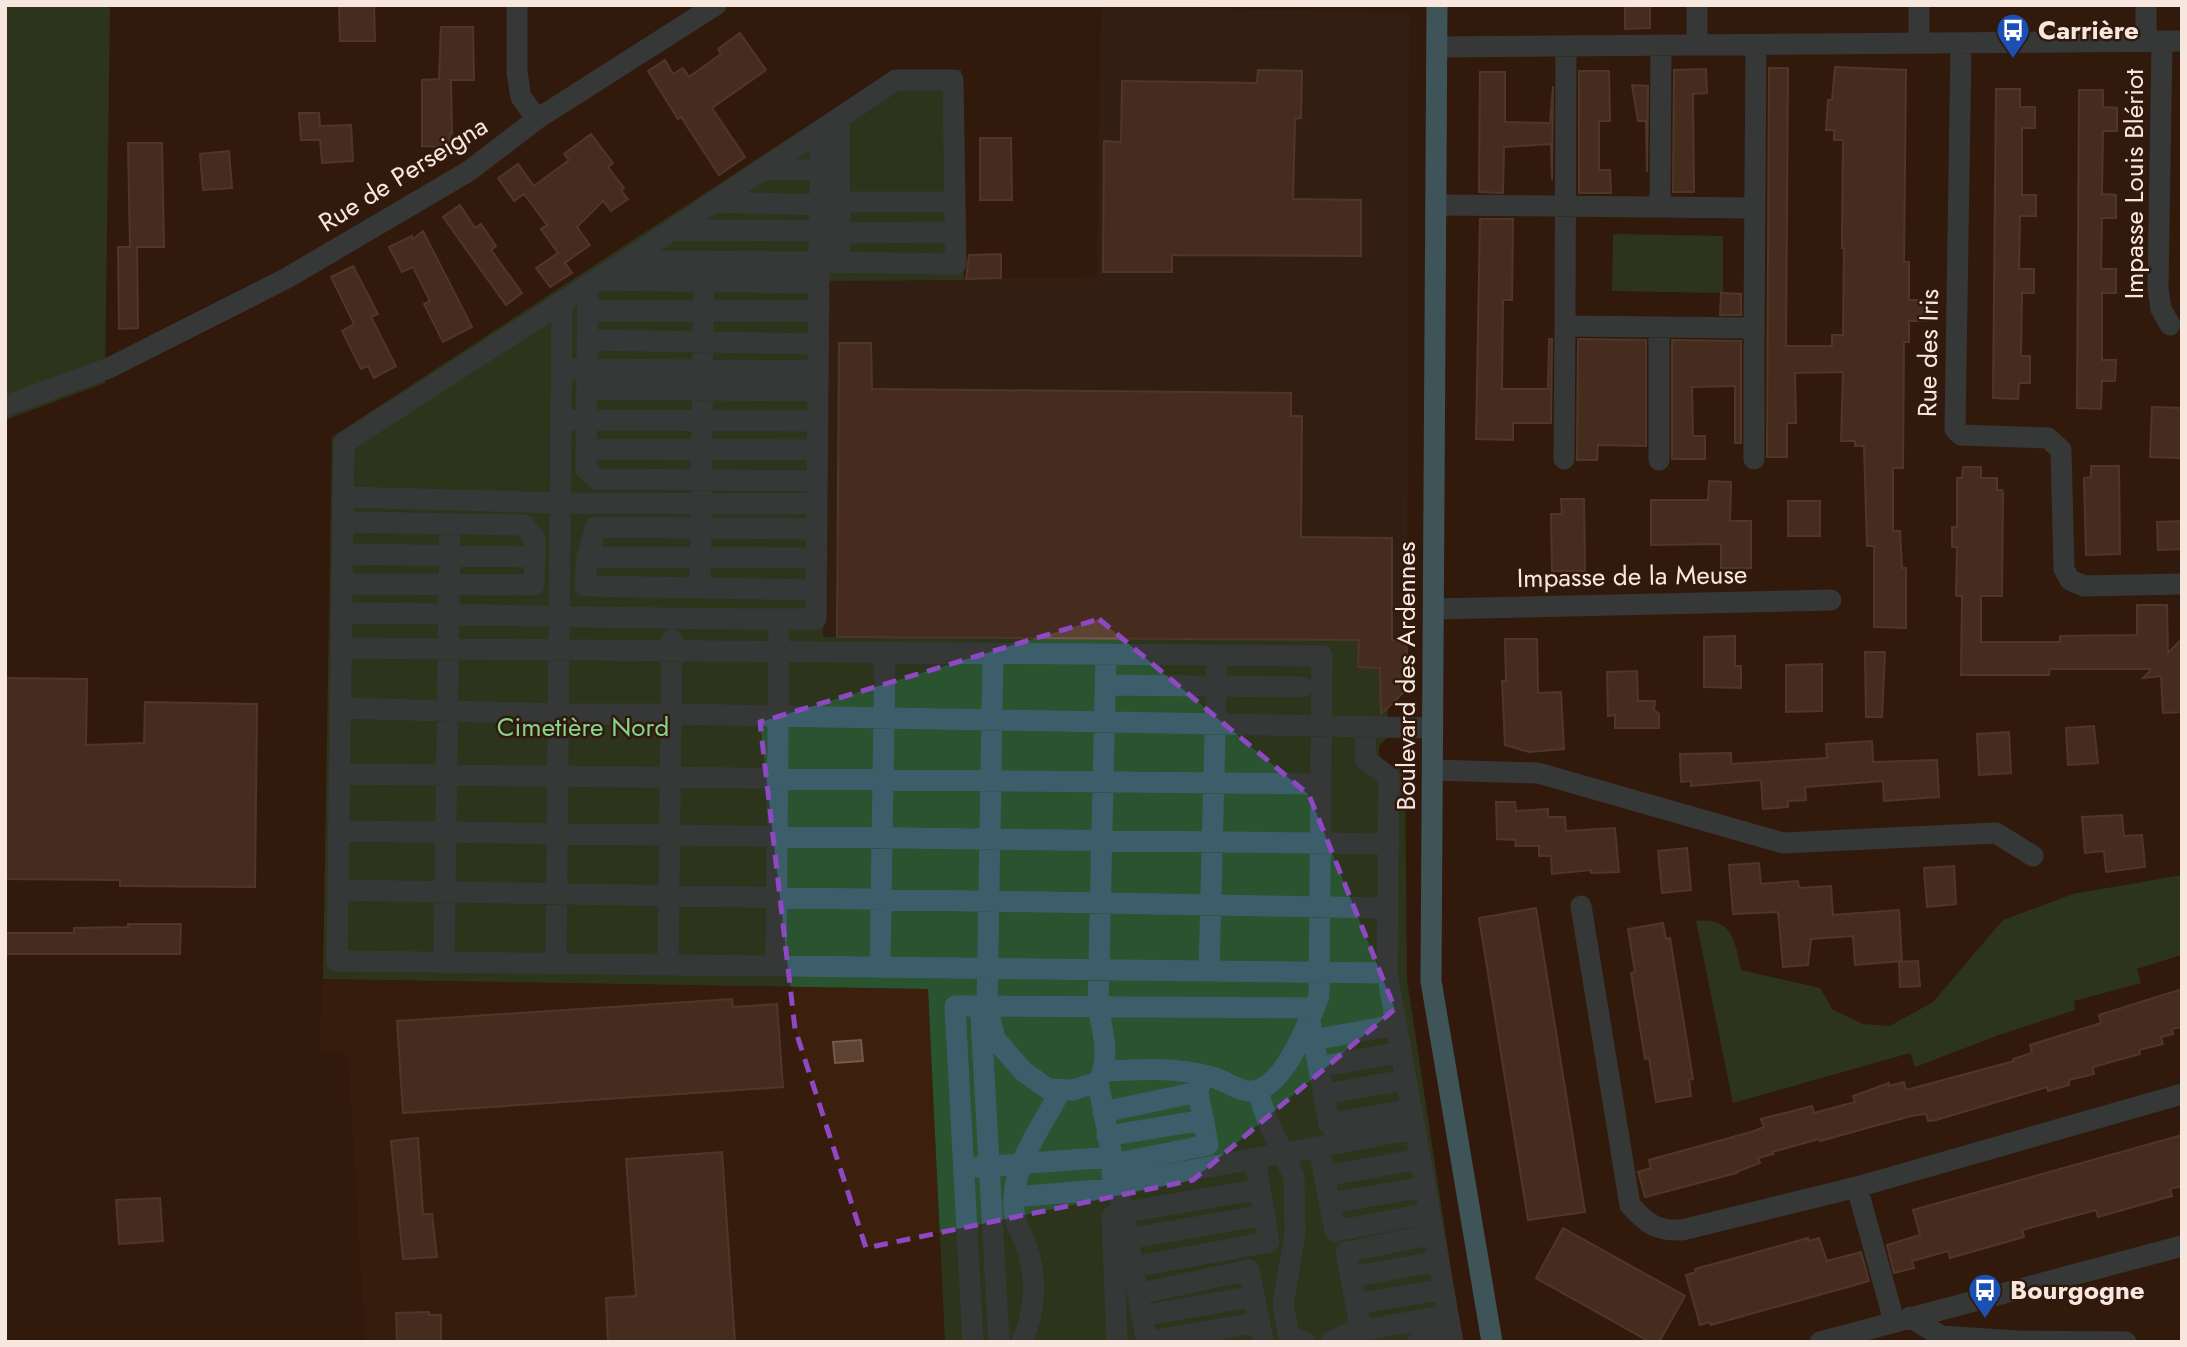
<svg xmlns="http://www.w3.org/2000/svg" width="2187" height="1347" font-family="Jost,sans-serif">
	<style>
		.commercial { fill: #34251a }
		.built { fill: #3c1f0d }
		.green { fill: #29542f }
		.building { fill: #5d4334; stroke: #75594a; stroke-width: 2 }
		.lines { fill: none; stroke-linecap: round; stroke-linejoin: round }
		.minor { stroke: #3c5e6a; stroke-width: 21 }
		.major { stroke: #4f9bb4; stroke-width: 21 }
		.marked { fill: none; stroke: #8e48c4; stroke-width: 5; stroke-dasharray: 14 9; stroke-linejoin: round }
		.labels { text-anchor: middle; stroke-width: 5; stroke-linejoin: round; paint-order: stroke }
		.poi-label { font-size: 26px; font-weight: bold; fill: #f7e7de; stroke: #311a0d; text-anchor: start }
		.street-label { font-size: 26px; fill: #f7e7de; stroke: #311a0d }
		.park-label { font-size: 26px; fill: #83d48d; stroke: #311a0d }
	</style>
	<rect width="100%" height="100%" fill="#311a0d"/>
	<!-- commercial -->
	<path class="commercial" d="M 1101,5 L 1204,5 L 1205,8 L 1409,13 L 1407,641 L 823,637 L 827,280 L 1097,277 Z"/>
	<!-- built -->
	<path class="built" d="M 323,979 L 928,989 L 945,1342 L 365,1342 L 348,1054 L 319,1050 Z"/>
	<!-- green -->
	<path class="green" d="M 5,5 L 110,5 L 105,383 L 5,420 Z
		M 893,70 L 961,70 L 964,280 L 827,281 L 823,637 L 1359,640 L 1359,666 L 1380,668 L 1381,700 L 1388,707 L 1386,739 L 1379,746 L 1379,756 L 1392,768 L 1405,769 L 1407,980 L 1462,1342 L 945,1342 L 928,989 L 323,979 L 332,437 Z
		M 1613,234 L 1723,236 L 1723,293 L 1612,291 Z
		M 2182,875 L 2182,957 L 2181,955 L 2137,969 L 2141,983 L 2074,1001 L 2075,1010 L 1999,1035 L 1915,1067 L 1910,1053 L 1733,1103 L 1696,921 C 1732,917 1735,940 1741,970 L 1820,988 L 1833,1010 L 1863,1024 L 1890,1026 L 1933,1002 L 2003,920 L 2073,894 Z"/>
	<!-- building -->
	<path class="building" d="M 339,5 L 374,5 L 375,41 L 340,41 Z
		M 1625,5 L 1650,5 L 1650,28 L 1625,29 Z
		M 441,27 L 473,27 L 474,80 L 451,80 L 452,134 L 450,133 L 449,147 L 422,146 L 422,80 L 439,79 Z
		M 740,33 L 766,70 L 712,108 L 745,157 L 719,175 L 681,117 L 678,119 L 648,71 L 665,60 L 673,74 L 683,68 L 689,77 L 721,54 L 718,49 Z
		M 1835,67 L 1906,70 L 1904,262 L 1909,262 L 1909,300 L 1929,300 L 1929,321 L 1909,321 L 1909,342 L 1904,342 L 1903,468 L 1893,468 L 1893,531 L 1900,531 L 1902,568 L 1906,568 L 1906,628 L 1874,627 L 1874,546 L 1867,546 L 1864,446 L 1855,446 L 1855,441 L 1841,441 L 1843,372 L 1795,373 L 1796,423 L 1787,423 L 1787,457 L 1767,457 L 1769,68 L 1788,68 L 1786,346 L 1832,346 L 1832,335 L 1843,335 L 1844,248 L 1842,248 L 1842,239 L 1843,140 L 1834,140 L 1834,130 L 1826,130 L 1828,100 L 1832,100 Z
		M 1706,69 L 1707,93 L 1693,94 L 1694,192 L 1673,192 L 1674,70 Z
		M 1258,70 L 1302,71 L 1301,118 L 1295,119 L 1293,199 L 1361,200 L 1361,256 L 1172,255 L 1172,272 L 1103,272 L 1104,141 L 1121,142 L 1122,81 L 1257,83 Z
		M 1579,71 L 1609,71 L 1610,121 L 1599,121 L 1599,170 L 1610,170 L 1611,193 L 1579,193 Z
		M 1480,72 L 1505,72 L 1505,122 L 1550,123 L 1553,86 L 1552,180 L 1551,144 L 1504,147 L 1503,193 L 1479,192 Z
		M 1632,85 L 1648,86 L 1647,172 L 1646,121 L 1638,121 Z
		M 1996,89 L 2020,89 L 2020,107 L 2035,107 L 2035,128 L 2022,128 L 2022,195 L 2036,195 L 2036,216 L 2020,216 L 2019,269 L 2034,269 L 2034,293 L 2022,293 L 2021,356 L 2030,356 L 2030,383 L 2019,383 L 2018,399 L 1993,398 Z
		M 2079,90 L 2103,90 L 2103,107 L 2117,108 L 2117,131 L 2103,131 L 2102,194 L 2116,195 L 2116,218 L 2102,218 L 2101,269 L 2116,269 L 2116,293 L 2102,293 L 2102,360 L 2116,360 L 2115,381 L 2102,381 L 2101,409 L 2077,408 Z
		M 299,113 L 319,113 L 320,126 L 351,125 L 353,161 L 322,163 L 320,140 L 301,140 Z
		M 591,134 L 613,163 L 608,167 L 624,188 L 621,190 L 628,199 L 611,211 L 603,201 L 577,227 L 590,245 L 565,263 L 572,273 L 550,287 L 536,268 L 558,253 L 541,229 L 547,225 L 524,194 L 514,201 L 498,178 L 518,164 L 534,186 L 569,160 L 564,154 Z
		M 980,138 L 1011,138 L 1012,200 L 980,200 Z
		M 128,143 L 162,143 L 164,247 L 137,247 L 138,328 L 119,329 L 118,247 L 130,247 Z
		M 229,151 L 232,188 L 203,190 L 200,154 Z
		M 460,205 L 475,228 L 481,224 L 496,246 L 491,250 L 522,293 L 506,305 L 443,217 Z
		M 1480,219 L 1513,219 L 1512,300 L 1503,300 L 1502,389 L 1548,389 L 1549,339 L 1552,339 L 1551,423 L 1513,423 L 1513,440 L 1476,439 Z
		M 423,231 L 472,327 L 443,342 L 424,304 L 430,301 L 413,267 L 402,272 L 389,247 L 412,236 L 413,239 Z
		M 1001,254 L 1001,278 L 966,279 L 969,255 Z
		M 353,266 L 378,314 L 371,317 L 396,366 L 374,378 L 368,366 L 361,369 L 342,331 L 354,324 L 331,277 Z
		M 1721,293 L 1741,294 L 1741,315 L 1720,315 Z
		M 1578,339 L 1646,340 L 1646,446 L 1598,445 L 1597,460 L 1577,460 Z
		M 1672,340 L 1741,341 L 1741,443 L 1735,443 L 1735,386 L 1692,387 L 1693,436 L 1705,436 L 1705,459 L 1672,459 Z
		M 839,343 L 871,343 L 872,389 L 1291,393 L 1291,416 L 1302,416 L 1301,537 L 1392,538 L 1392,640 L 1407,641 L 1406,690 L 1381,714 L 1380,668 L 1358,667 L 1359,640 L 837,637 Z
		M 2152,407 L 2182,408 L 2182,458 L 2150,457 Z
		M 2091,466 L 2119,466 L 2120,554 L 2086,555 L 2084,478 L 2091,477 Z
		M 1963,467 L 1981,467 L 1981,478 L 1997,478 L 1997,490 L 2002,490 L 2003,493 L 2002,596 L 1981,596 L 1981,642 L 2060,642 L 2060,636 L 2137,635 L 2137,605 L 2167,605 L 2168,653 L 2182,639 L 2182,712 L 2163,713 L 2161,676 L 2143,678 L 2152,669 L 2050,669 L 2049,675 L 1961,675 L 1962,596 L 1956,596 L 1957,547 L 1952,547 L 1952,527 L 1957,527 L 1957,478 L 1962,478 Z
		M 1709,481 L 1731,482 L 1730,521 L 1751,521 L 1751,568 L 1721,568 L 1721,544 L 1651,545 L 1651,500 L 1708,500 Z
		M 1561,499 L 1584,499 L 1585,571 L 1552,571 L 1551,514 L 1562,514 Z
		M 1788,501 L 1820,501 L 1820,536 L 1788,536 Z
		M 2182,521 L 2182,549 L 2158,550 L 2157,522 Z
		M 1735,636 L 1735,666 L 1741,666 L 1741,688 L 1704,687 L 1704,637 Z
		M 1505,639 L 1537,639 L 1538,693 L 1561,692 L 1564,749 L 1529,752 L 1505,745 L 1502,681 L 1506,681 Z
		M 1865,652 L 1885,652 L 1882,717 L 1866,717 Z
		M 1822,664 L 1822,711 L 1786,712 L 1786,665 Z
		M 1637,671 L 1638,701 L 1655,701 L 1654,710 L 1659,714 L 1659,728 L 1615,728 L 1615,715 L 1608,716 L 1607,672 Z
		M 5,678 L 87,679 L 86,745 L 144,743 L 145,702 L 257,704 L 255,887 L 120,886 L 120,880 L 5,879 Z
		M 2094,726 L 2098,763 L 2068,765 L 2066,728 Z
		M 2009,732 L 2011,773 L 1979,775 L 1977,734 Z
		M 1872,741 L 1873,762 L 1937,760 L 1939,797 L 1884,801 L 1883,781 L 1805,787 L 1806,800 L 1788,801 L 1788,807 L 1763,809 L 1761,780 L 1691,786 L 1691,781 L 1681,782 L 1680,754 L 1731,753 L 1731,764 L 1827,758 L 1826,744 Z
		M 1496,802 L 1515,802 L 1516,811 L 1548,809 L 1548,817 L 1565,817 L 1566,831 L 1615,828 L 1619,872 L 1591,873 L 1591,870 L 1552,874 L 1551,856 L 1539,856 L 1539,846 L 1515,846 L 1516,840 L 1497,839 Z
		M 2122,815 L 2124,836 L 2142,835 L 2145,867 L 2106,872 L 2104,851 L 2085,853 L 2082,817 Z
		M 1687,848 L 1691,890 L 1662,893 L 1658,851 Z
		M 1759,863 L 1761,884 L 1798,881 L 1799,888 L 1831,886 L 1833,915 L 1899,910 L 1902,961 L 1855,965 L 1853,936 L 1811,939 L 1808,965 L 1783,967 L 1778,912 L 1733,914 L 1729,865 Z
		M 1954,866 L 1956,904 L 1927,907 L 1924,868 Z
		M 1536,908 L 1585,1212 L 1528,1220 L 1479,918 Z
		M 1663,923 L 1666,939 L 1670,938 L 1693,1079 L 1689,1080 L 1691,1096 L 1656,1102 L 1649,1058 L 1645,1059 L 1631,973 L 1635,972 L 1628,929 Z
		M 128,924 L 181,924 L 180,954 L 5,954 L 5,933 L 74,933 L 74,928 L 128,927 Z
		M 1918,961 L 1920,986 L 1900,987 L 1899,962 Z
		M 2182,989 L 2182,1027 L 2172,1029 L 2173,1034 L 2161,1037 L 2163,1044 L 2139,1050 L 2140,1054 L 2093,1067 L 2094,1074 L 2069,1080 L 2069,1085 L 2048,1091 L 2047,1087 L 1936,1120 L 1928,1121 L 1926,1114 L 1911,1116 L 1820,1141 L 1819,1139 L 1772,1152 L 1773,1154 L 1758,1158 L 1760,1163 L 1736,1172 L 1737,1173 L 1645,1197 L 1638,1172 L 1651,1168 L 1649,1160 L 1751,1132 L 1764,1127 L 1761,1119 L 1812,1106 L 1814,1113 L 1855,1102 L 1853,1096 L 1889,1083 L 1889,1086 L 1904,1082 L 1906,1090 L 2014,1061 L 2013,1059 L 2032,1053 L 2030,1045 L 2101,1023 L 2099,1015 Z
		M 732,999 L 733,1007 L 777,1004 L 783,1087 L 403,1113 L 397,1021 Z
		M 861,1040 L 863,1061 L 835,1063 L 833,1042 Z
		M 2182,1135 L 2182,1186 L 2170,1189 L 2172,1196 L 2098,1217 L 2096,1210 L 2022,1230 L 2024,1237 L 1950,1258 L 1948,1251 L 1912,1261 L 1914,1268 L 1894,1273 L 1887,1245 L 1920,1235 L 1913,1210 Z
		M 418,1138 L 423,1214 L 432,1214 L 437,1257 L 403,1259 L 391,1141 Z
		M 722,1152 L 735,1342 L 608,1342 L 606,1298 L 636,1296 L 626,1159 Z
		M 160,1198 L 163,1241 L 119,1244 L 116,1200 Z
		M 1563,1228 L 1685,1296 L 1659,1342 L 1650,1342 L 1536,1278 Z
		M 1808,1238 L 1809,1241 L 1819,1238 L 1827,1261 L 1861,1252 L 1869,1281 L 1711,1325 L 1710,1322 L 1700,1325 L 1686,1275 L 1696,1272 L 1695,1269 Z
		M 429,1312 L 429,1315 L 441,1315 L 441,1342 L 397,1342 L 396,1313 Z"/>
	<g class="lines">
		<!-- minor -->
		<path class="minor" d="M 517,5 L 517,73 L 521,97 L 537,119
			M 1697,5 L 1697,45
			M 2146,40 L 2146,5
			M 2162,42 L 2158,288 L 2161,309 L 2170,325
			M 1919,43 L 1919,5
			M 1961,45 L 1955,429 L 1961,435 L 2048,438 L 2061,450 L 2064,569 L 2070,580 L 2084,586 L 2182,584
			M 1566,46 L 1565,326 L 1754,328 L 1756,45
			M 1437,47 L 2182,41
			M 839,119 L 840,263
			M 761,170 L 820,170
			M 715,202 L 820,205
			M 839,202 L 955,202
			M 1436,205 L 1755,208
			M 1660,207 L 1661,46
			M 673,230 L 820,231
			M 839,233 L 955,232
			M 626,261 L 819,262 L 821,131
			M 704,261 C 703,370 701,479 700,588 L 585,586 L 587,557 L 596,527 L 701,528 L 817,529
			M 596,280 L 819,283
			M 588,286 L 586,469 L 597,479 L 817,481
			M 588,311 L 819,311
			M 587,340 L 819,344
			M 574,369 L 818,371
			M 587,389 L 818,391
			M 5,406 L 109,368 L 287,278 L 469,171 L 537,119 L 716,5
			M 573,420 L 818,421
			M 586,449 L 817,450
			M 1564,459 L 1565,326
			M 1754,459 L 1754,328
			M 1659,460 L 1659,327
			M 343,497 L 560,503 L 817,504
			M 342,554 L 535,557
			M 587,557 L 817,558
			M 342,584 L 534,585 L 535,539 L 524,525 L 343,522
			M 700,588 L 816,590
			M 1435,609 L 1831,600
			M 342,613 C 500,614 658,620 816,619 L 819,262 L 956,264 L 953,80 L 896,80 L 626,261 L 344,443 L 337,961 L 1387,973
			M 341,648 L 1322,656 L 1319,996 C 1309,1022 1286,1081 1258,1090 C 1243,1095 1227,1081 1212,1077 C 1178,1067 1140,1069 1104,1071
			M 993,653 L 987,1006 L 995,1039 L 1023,1071 L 1048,1089 L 1073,1090 L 1098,1082
			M 1106,654 L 1098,1007 C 1103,1032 1111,1060 1098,1082 L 1147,1342 L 1259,1322
			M 1105,685 L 1302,687
			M 340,708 L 558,714 L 671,714 L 1433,728
			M 1366,726 L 1365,759 L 1389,777 L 1387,973 L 1453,1342
			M 1433,770 L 1538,773 L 1783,843 L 1996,833 L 2033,856
			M 339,774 L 1321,784
			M 339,831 L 1389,844
			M 338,890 L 1388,908
			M 1581,906 L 1630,1205 C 1647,1224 1656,1231 1682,1230 L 1857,1187 L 1894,1321
			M 444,962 L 450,523
			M 556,964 L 562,303
			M 668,965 L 672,639
			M 776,966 L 779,619
			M 880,967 L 885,653
			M 1209,971 L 1217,655
			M 981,1019 L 999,1342
			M 1310,1021 L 1329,1124 L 1411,1109
			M 1313,1040 L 1396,1025
			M 1318,1067 L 1401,1052
			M 1257,1090 L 1269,1124 L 1294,1177 L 1295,1234 L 1283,1304 L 1289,1337 L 1305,1342
			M 1324,1094 L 1406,1080
			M 1103,1112 L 1198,1092 L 1201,1081
			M 1107,1136 L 1204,1120
			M 1319,1148 L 1335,1231 L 1430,1213
			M 977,1167 L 1111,1157
			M 1112,1176 L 1113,1164 L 1208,1145 L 1198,1092
			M 1324,1176 L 1420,1159
			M 1117,1184 L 1415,1129
			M 1857,1187 L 2182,1094
			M 1014,1197 L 1111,1189
			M 1330,1203 L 1425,1187
			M 1122,1213 L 1260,1189
			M 1112,1216 L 1117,1342
			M 1127,1239 L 1265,1215
			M 1133,1267 L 1269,1242 L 1255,1160
			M 1351,1277 L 1439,1261
			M 1138,1294 L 1249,1270 L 1263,1342
			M 1356,1304 L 1444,1289
			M 1142,1316 L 1254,1296
			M 1910,1317 L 1941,1336 L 2017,1341 L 2126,1342
			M 1361,1331 L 1346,1252 L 1434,1234
			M 973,1342 L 955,1006 L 1314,1008
			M 1022,1342 C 1036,1308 1038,1278 1025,1243 C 1018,1226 1012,1218 1014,1197 C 1016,1159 1044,1123 1061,1090
			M 1331,1342 L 1349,1333 L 1448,1315
			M 1417,1342 L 1452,1335
			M 1820,1342 L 2182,1246"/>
		<!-- major -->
		<path class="major" d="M 1437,5 L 1431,981 L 1492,1342"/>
	</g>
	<!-- marked area -->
	<path d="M0 0H2187V1347H0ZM 1099,619 L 1309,795 L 1395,1009 L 1193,1180 L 866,1248 L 795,1029 L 760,722 Z" fill="#311a0d" fill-opacity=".55" fill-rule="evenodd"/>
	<path class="marked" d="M 1099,619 L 1309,795 L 1395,1009 L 1193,1180 L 866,1248 L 795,1029 L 760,722 Z"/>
	<!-- icons -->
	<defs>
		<symbol id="bus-pin" viewBox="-11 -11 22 30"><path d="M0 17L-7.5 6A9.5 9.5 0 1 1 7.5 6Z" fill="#1a4fb4" stroke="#311a0d"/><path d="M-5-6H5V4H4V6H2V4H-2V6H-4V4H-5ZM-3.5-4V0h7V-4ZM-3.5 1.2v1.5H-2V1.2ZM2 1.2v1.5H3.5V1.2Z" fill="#fff"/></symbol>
	</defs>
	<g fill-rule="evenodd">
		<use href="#bus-pin" x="1994" y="11" width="38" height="52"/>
		<use href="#bus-pin" x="1966" y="1271" width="38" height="52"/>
	</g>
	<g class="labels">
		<!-- poi labels -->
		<g class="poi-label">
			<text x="2038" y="39">Carrière</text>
			<text x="2010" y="1299">Bourgogne</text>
		</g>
		<!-- street labels -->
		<g class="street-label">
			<text transform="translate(403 174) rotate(-32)" y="9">Rue de Perseigna</text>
			<text transform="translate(2134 184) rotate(-90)" y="9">Impasse Louis Blériot</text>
			<text transform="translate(1928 353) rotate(-89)" y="9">Rue des Iris</text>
			<text transform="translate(1632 576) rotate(-1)" y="9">Impasse de la Meuse</text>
			<text transform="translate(1406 676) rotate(-90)" y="9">Boulevard des Ardennes</text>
		</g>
		<!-- park labels -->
		<g class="park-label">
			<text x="583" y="736">Cimetière Nord</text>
		</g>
	</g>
	<!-- border -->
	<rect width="2187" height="1347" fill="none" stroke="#f7e7de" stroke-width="14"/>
</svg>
